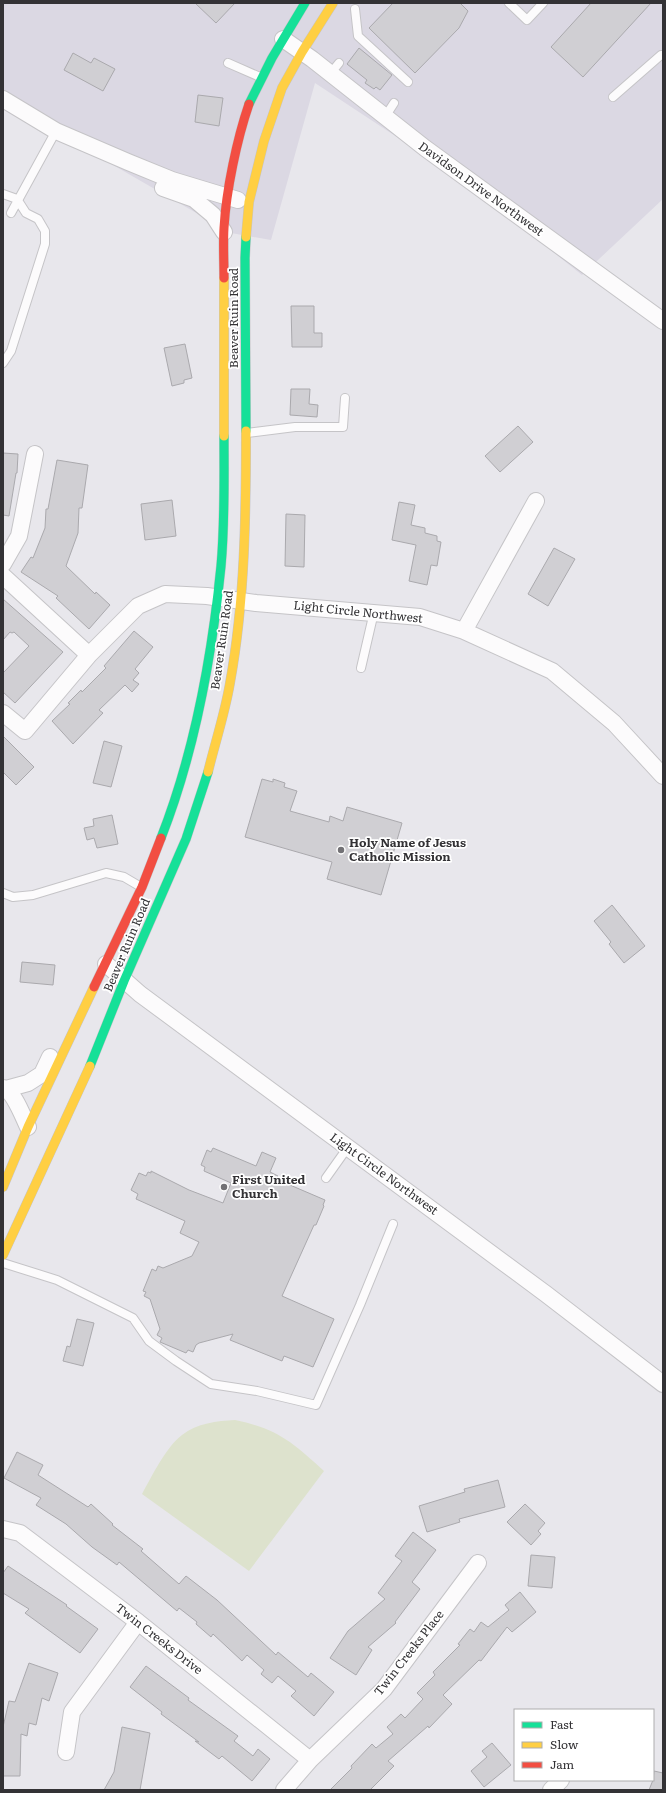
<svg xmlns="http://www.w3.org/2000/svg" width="666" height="1793" font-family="Literata,serif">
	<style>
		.built { fill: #dbd8e3 }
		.green { fill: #dde2cd }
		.building { fill: #d0cfd3; stroke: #aaa9ad }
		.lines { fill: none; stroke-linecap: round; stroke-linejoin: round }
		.lane-casing { stroke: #c5c4c7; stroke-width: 10 }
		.street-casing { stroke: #c5c4c7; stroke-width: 18 }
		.fast-casing { stroke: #c5c4c7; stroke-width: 10 }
		.slow-casing { stroke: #c5c4c7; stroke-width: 10 }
		.jam-casing { stroke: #c5c4c7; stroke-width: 10 }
		.lane { stroke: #fcfbfc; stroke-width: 8 }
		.street { stroke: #fcfbfc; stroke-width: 16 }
		.fast { stroke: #16e098; stroke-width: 9 }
		.slow { stroke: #ffcf43; stroke-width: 9 }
		.jam { stroke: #f24e42; stroke-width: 9 }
		.poi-dot { fill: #727175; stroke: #fff; stroke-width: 1.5 }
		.labels { text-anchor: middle; stroke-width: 3.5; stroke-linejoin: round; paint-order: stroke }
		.street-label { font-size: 12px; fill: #333235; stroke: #fff }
		.poi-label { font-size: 12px; font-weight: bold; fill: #333235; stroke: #fff; text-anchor: start }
	</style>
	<rect width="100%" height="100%" fill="#e8e7ec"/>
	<!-- built -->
	<path class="built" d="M 3,3 L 663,3 L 663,199 L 582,275 L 468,184 L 315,83 L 271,240 L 231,233 L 61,135 L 3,99 Z"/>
	<!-- green -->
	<path class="green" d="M 235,1420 C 278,1429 292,1442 324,1471 L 249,1571 L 142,1494 C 152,1476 166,1447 182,1435 C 197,1423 217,1421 235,1420 Z"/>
	<!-- building -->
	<path class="building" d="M 195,3 L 235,3 L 216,23 Z
		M 393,3 L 460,3 L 468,11 L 459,28 L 415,73 L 369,28 Z
		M 591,3 L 651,3 L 583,77 L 551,47 Z
		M 359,48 L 392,75 L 380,90 L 376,87 L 374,89 L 365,83 L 367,80 L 347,64 Z
		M 73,53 L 91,63 L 94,58 L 115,69 L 103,91 L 64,70 Z
		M 198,95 L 223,98 L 219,126 L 195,122 Z
		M 291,306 L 314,306 L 314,333 L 322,333 L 322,347 L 292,347 Z
		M 185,344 L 192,378 L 184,380 L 184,383 L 172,386 L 164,348 Z
		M 291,389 L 310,389 L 309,404 L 318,405 L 317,417 L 290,415 Z
		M 518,426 L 533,442 L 500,472 L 485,456 Z
		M 3,453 L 18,454 L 17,473 L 16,473 L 9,516 L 3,515 Z
		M 57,460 L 88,465 L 82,508 L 79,508 L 78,533 L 66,566 L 95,594 L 96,592 L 110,605 L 89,629 L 56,598 L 58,596 L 21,572 L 31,557 L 33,558 L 45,528 L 46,509 L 48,509 Z
		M 172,500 L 176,536 L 145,540 L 141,504 Z
		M 399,502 L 415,505 L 411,525 L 425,528 L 425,533 L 437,536 L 437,541 L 441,542 L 437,566 L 431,565 L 427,585 L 409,581 L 416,545 L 392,540 Z
		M 286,514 L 305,515 L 304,567 L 285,566 Z
		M 554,548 L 575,559 L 548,606 L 528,594 Z
		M 3,599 L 63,652 L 15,703 L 3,692 L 3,673 L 29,646 L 14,632 L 12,633 L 10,632 L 3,640 Z
		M 134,631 L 153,647 L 135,669 L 139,673 L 133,680 L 139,684 L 132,692 L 125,685 L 99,710 L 103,713 L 73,744 L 52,721 L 70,704 L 68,703 L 81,690 L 82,692 L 106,668 L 104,666 Z
		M 3,736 L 34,767 L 16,785 L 3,772 Z
		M 104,741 L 122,746 L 111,787 L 93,783 Z
		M 262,779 L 273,782 L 273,779 L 285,783 L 284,787 L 297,791 L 290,811 L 329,822 L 330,816 L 343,821 L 347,807 L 402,823 L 381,895 L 327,879 L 332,862 L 245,837 Z
		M 112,815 L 118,844 L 97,848 L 94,838 L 87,840 L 84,828 L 94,826 L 93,819 Z
		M 612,905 L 645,946 L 624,963 L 609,944 L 611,942 L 594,921 Z
		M 22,962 L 55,965 L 53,985 L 20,982 Z
		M 213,1148 L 256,1166 L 262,1152 L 276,1158 L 270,1172 L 278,1176 L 276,1179 L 325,1200 L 323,1205 L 324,1206 L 316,1225 L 314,1225 L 282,1296 L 334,1319 L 313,1367 L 284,1356 L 282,1361 L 230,1340 L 233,1334 L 199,1343 L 196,1345 L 193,1352 L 188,1350 L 186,1353 L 160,1342 L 162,1338 L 157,1335 L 160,1329 L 150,1299 L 144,1296 L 146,1292 L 143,1291 L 152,1269 L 156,1271 L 158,1266 L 163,1268 L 192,1256 L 199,1242 L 180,1233 L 185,1221 L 136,1199 L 138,1194 L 131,1190 L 139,1173 L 146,1176 L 148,1172 L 151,1173 L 151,1171 L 189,1190 L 223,1203 L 231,1183 L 204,1171 L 205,1167 L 201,1165 L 207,1150 L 211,1152 Z
		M 77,1319 L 94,1323 L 83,1366 L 63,1361 L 67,1346 L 70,1347 Z
		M 17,1452 L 43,1465 L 38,1475 L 88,1507 L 91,1504 L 113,1524 L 112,1525 L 143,1549 L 141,1551 L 179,1584 L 186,1576 L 217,1600 L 276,1655 L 278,1652 L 308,1677 L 311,1673 L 334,1692 L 314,1716 L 291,1696 L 296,1691 L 278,1676 L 272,1683 L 261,1674 L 264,1670 L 247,1655 L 242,1661 L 213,1634 L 211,1637 L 196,1624 L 197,1622 L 179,1608 L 177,1611 L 119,1562 L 117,1565 L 92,1547 L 66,1524 L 36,1505 L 41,1498 L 4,1478 Z
		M 498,1480 L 505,1507 L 459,1519 L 460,1522 L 427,1532 L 419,1506 L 465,1492 L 464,1489 Z
		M 525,1504 L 545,1523 L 538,1531 L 541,1534 L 531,1545 L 507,1522 Z
		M 413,1532 L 436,1550 L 412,1582 L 420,1589 L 395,1622 L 396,1623 L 368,1647 L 372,1650 L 356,1675 L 330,1658 L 348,1631 L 385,1599 L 378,1593 L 402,1561 L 395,1556 Z
		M 531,1555 L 555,1557 L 552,1588 L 528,1586 Z
		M 8,1566 L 67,1605 L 66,1606 L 98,1629 L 80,1653 L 25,1613 L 29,1609 L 3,1593 L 3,1573 Z
		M 520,1592 L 536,1612 L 512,1632 L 507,1627 L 481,1661 L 479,1660 L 443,1695 L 452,1704 L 429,1728 L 428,1726 L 388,1761 L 394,1766 L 370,1790 L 330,1790 L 352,1768 L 351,1766 L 372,1744 L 376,1748 L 393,1734 L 387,1727 L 401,1714 L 405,1718 L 423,1699 L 417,1693 L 435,1675 L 433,1672 L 460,1645 L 458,1644 L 470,1629 L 474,1632 L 481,1622 L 488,1627 L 509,1610 L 505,1605 Z
		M 29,1663 L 58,1673 L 49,1701 L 42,1698 L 36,1725 L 29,1723 L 27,1736 L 21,1734 L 20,1776 L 3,1776 L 3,1727 L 9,1701 L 15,1702 Z
		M 146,1666 L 189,1698 L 188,1700 L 238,1736 L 234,1741 L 253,1756 L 258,1749 L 270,1759 L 252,1781 L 222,1756 L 219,1759 L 195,1741 L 199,1742 L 161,1714 L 162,1712 L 130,1687 Z
		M 122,1727 L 150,1733 L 140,1790 L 104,1790 L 114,1772 Z
		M 492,1743 L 511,1765 L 484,1787 L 471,1771 L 487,1757 L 482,1751 Z
		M 654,1771 L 663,1773 L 663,1790 L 649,1790 L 653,1780 Z"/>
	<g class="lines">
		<defs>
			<path id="lane" d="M 509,3 L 527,20 L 543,3
				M 355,9 L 358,36 L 408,82
				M 228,63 L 260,77
				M 330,74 L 339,63
				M 613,97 L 661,55 L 663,55
				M 385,117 L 394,103
				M 3,194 L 17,199 L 26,213 L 38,219 L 45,231 L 45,244 L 11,351 L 3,363
				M 11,213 L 56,131
				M 247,433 L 295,427 L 343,427 L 345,398
				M 361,668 L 374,612
				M 3,893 L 13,897 L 33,895 L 106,873 L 124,877 L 141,887
				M 326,1178 L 348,1147
				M 3,1263 L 57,1280 L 133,1318 L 149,1341 L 176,1361 L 211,1384 L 257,1391 L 316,1405 L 360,1305 L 393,1224"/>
			<path id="street" d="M 283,39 L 312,59 L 425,148 L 663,321
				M 3,99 L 56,131 L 128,162 L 172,180 L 238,200
				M 163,188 L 194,199 L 213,215 L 224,232
				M 3,564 L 19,536 L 35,454
				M 3,576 L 89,655
				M 464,631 L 536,501
				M 3,713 L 25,731 L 89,655 L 138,606 L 165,594 L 207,596 L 256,603 L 420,617 L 464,631 L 552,671 L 614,723 L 663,776
				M 106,964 L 140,994 L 546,1294 L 663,1384
				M 3,1088 C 14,1091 23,1117 28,1127
				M 6,1089 L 28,1083 L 42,1074 L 50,1057
				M 3,1529 L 20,1533 L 138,1622 L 310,1760
				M 66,1752 L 72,1712 L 138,1622
				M 284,1790 L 310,1760 L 384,1689 L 478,1563
				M 551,1790 L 561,1780"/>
			<path id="fast" d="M 249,104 L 272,58 L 305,3
				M 246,431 L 245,258 L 246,237
				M 161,838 C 194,754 212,656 221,566 C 225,523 224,479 224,436
				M 90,1066 L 124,981 L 186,839 L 208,772"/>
			<path id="slow" d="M 246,237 L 249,202 L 264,141 L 282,88 L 302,52 L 333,3
				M 224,278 L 224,436
				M 208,772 C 215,743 225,713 230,683 C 245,600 246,515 246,431
				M 3,1187 L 28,1127 L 94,987
				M 3,1255 L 90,1066"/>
			<path id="jam" d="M 224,278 C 224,261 223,245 224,228 C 226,191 237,139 249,104
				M 94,987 L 142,887 L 161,838"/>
		</defs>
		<!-- lane casing -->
		<use href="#lane" class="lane-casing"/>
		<!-- street casing -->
		<use href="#street" class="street-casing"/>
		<!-- fast casing -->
		<use href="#fast" class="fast-casing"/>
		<!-- slow casing -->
		<use href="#slow" class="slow-casing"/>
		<!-- jam casing -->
		<use href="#jam" class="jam-casing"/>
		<!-- lane -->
		<use href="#lane" class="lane"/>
		<!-- street -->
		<use href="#street" class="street"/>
		<!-- fast -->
		<use href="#fast" class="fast"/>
		<!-- slow -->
		<use href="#slow" class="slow"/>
		<!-- jam -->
		<use href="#jam" class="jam"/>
	</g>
	<!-- markers -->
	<g class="poi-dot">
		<circle cx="341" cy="850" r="4"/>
		<circle cx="224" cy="1187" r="4"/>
	</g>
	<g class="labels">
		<!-- street labels -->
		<g class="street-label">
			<text transform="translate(481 189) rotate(36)" y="4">Davidson Drive Northwest</text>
			<text transform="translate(234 318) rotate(-90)" y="4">Beaver Ruin Road</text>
			<text transform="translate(358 612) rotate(6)" y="4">Light Circle Northwest</text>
			<text transform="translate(222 640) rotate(-82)" y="4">Beaver Ruin Road</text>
			<text transform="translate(127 945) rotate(-67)" y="4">Beaver Ruin Road</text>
			<text transform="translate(384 1174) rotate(36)" y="4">Light Circle Northwest</text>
			<text transform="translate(159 1639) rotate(38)" y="4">Twin Creeks Drive</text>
			<text transform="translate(409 1653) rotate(-52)" y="4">Twin Creeks Place</text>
		</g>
		<!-- poi labels -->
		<g class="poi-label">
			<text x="349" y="847">Holy Name of Jesus<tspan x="349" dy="14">Catholic Mission</tspan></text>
			<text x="232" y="1184">First United<tspan x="232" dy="14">Church</tspan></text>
		</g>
	</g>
	<!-- border -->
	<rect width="666" height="1793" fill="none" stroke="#333235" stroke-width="8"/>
	<!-- legend -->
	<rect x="514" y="1709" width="140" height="72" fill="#ffffff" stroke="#adadae"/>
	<rect x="522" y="1722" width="20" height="6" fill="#16e098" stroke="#adadae"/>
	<text x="550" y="1729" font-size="12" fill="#333235">Fast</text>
	<rect x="522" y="1742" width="20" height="6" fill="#ffcf43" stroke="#adadae"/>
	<text x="550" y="1749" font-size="12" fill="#333235">Slow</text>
	<rect x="522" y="1762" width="20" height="6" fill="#f24e42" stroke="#adadae"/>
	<text x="550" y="1769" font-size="12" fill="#333235">Jam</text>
</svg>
